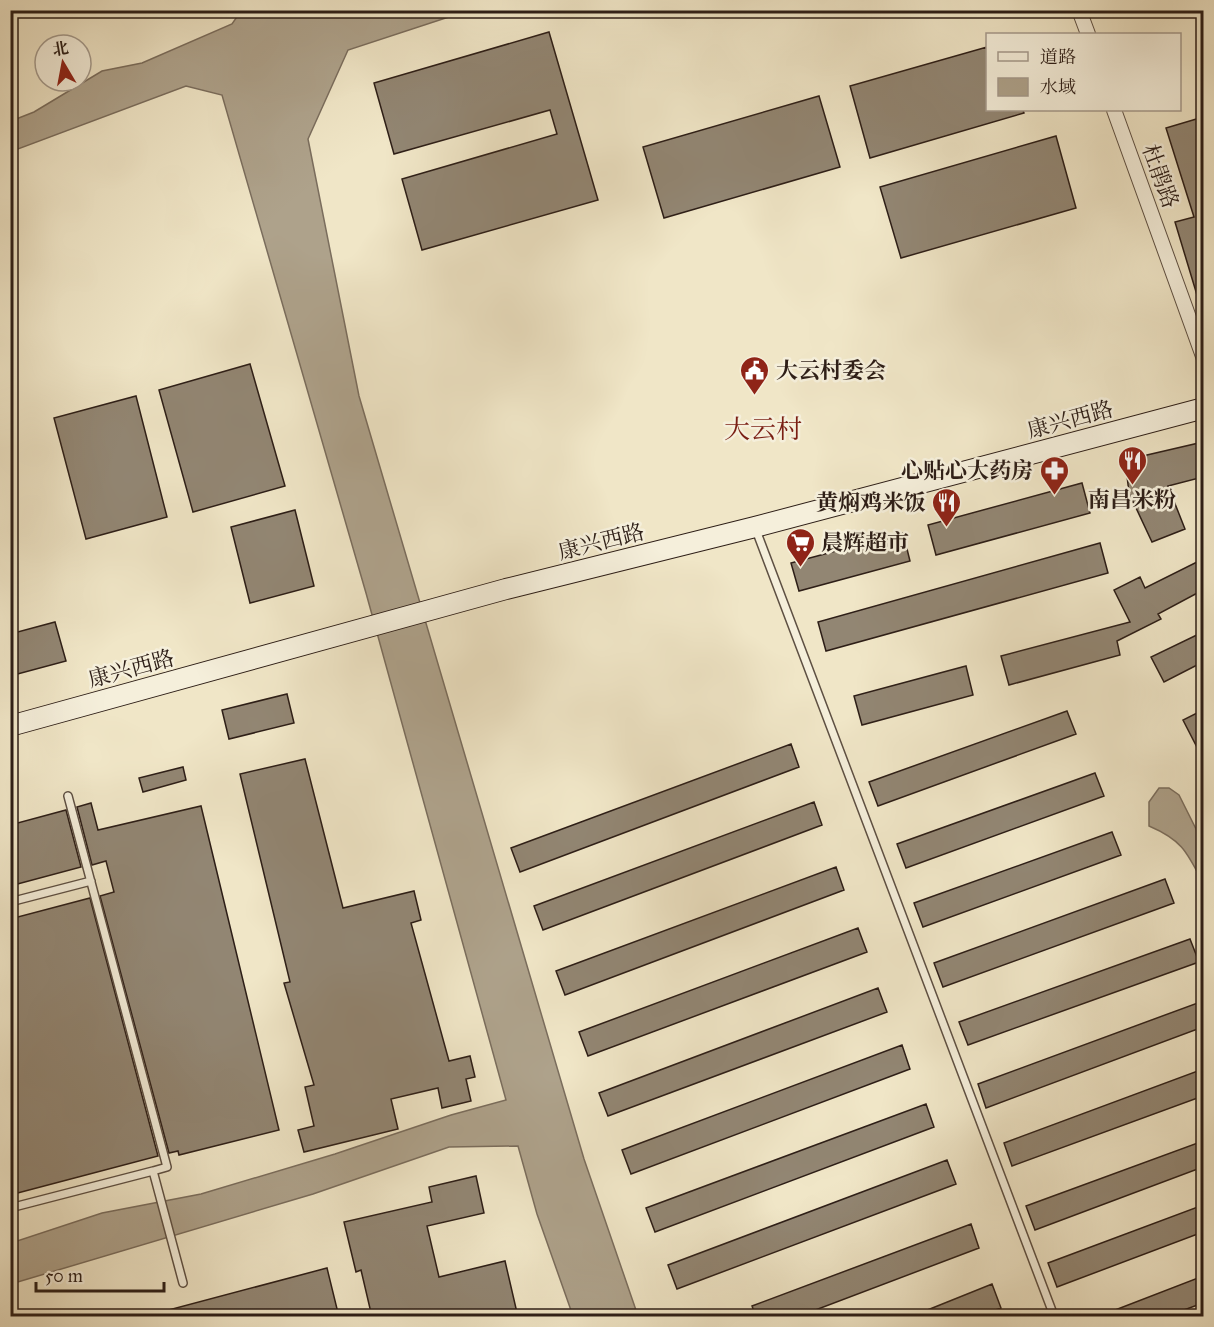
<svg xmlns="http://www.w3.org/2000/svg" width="1214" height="1327" font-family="'IM FELL Great Primer','Noto Serif SC',serif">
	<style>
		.water { fill: #aea28b; stroke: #7a6d5d; stroke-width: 1.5 }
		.building { fill: #928673; stroke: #2d1e17; stroke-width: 1.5 }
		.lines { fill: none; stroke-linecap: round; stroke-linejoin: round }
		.lane-casing { stroke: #5e5043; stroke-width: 10 }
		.street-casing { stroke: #5e5043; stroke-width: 16 }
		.secondary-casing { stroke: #2d1e17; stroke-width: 22 }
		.lane { stroke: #f5efdb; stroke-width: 7 }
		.street { stroke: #f5efdb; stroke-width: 14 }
		.secondary { stroke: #f5efdb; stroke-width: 20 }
		.labels { text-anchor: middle; stroke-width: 5; stroke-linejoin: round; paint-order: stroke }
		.street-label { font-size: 22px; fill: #2d1e17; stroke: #f5efdb }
		.poi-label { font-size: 22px; font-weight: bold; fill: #2d1e17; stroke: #f5efdb; text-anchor: start }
		.quarter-label { font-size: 26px; fill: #7a1f14; stroke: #f5efdb }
	</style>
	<rect width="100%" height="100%" fill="#f0e6c7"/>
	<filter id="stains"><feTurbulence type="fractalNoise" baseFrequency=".00333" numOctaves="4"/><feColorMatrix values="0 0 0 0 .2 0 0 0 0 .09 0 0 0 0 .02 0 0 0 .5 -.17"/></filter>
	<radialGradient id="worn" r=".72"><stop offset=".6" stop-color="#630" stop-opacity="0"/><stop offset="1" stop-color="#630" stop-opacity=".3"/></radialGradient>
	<!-- water -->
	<path class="water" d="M 241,11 L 467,11 L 348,50 L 308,139 L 359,396 L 584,1159 L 638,1316 L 573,1316 L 537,1214 L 518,1146 L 449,1147 L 313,1194 L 11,1284 L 11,1243 L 102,1213 L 201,1194 L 335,1154 L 451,1115 L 506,1100 L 366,593 L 222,95 L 186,86 L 10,152 L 11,121 L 34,112 L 102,71 L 142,63 L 232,24 Z
		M 1159,788 L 1169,788 L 1179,795 L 1203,843 L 1203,883 C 1187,852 1182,840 1149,826 L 1149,802 Z"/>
	<!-- building -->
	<path class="building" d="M 549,32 L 598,200 L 422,250 L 402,179 L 557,134 L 550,110 L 394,154 L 374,83 Z
		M 987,47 L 987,110 L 1023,110 L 1024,113 L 870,158 L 850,86 Z
		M 819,96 L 840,167 L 664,218 L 643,147 Z
		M 1203,117 L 1203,304 L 1200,305 L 1175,222 L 1194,217 L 1166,128 Z
		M 1056,136 L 1076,208 L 901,258 L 880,187 Z
		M 250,364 L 285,486 L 193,512 L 159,390 Z
		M 136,396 L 167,517 L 86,539 L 54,418 Z
		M 1203,442 L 1203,477 L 1168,486 L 1185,529 L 1152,542 L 1129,493 L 1126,467 L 1147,455 Z
		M 1082,483 L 1090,513 L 936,555 L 928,525 Z
		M 295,510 L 314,586 L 250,603 L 231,527 Z
		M 903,533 L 910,561 L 799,591 L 791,563 Z
		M 1100,543 L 1108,573 L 826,651 L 818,622 Z
		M 1203,559 L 1203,590 L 1158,614 L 1161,619 L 1117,641 L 1120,655 L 1009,685 L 1001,656 L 1130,622 L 1114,590 L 1140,577 L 1145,588 Z
		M 55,622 L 66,661 L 10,676 L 10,634 Z
		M 1203,632 L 1203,662 L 1164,682 L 1151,657 Z
		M 966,666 L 973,695 L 862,725 L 854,696 Z
		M 287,694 L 294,723 L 229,739 L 222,710 Z
		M 1203,710 L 1203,759 L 1183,720 Z
		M 1067,711 L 1076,734 L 878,806 L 869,782 Z
		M 791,744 L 799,767 L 520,872 L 511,848 Z
		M 305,759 L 343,908 L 414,891 L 421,920 L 411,923 L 449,1061 L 470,1056 L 475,1077 L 466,1079 L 471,1101 L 442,1108 L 438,1088 L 391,1099 L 398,1129 L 304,1152 L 298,1130 L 314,1126 L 305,1087 L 314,1085 L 284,983 L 290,982 L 240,774 Z
		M 183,767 L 186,780 L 143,792 L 139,778 Z
		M 1095,773 L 1104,796 L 906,868 L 897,844 Z
		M 814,802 L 822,825 L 543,930 L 534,906 Z
		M 91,803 L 98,830 L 201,806 L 279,1130 L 179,1155 L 178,1151 L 169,1153 L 100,896 L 114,892 L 106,861 L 92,865 L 77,807 Z
		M 66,810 L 81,867 L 10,886 L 10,825 Z
		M 1112,832 L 1121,855 L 923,927 L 914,903 Z
		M 836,867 L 844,890 L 565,995 L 556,971 Z
		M 1165,879 L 1174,903 L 943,987 L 934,963 Z
		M 90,898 L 158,1156 L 10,1195 L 10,919 Z
		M 858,928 L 867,952 L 588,1056 L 579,1032 Z
		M 1190,939 L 1199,962 L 968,1045 L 959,1022 Z
		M 878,988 L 887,1012 L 608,1116 L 599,1093 Z
		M 1203,1001 L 1203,1027 L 986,1108 L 978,1084 Z
		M 902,1045 L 910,1069 L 631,1174 L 622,1150 Z
		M 1203,1069 L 1203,1096 L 1012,1166 L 1004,1143 Z
		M 926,1104 L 934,1127 L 655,1232 L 646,1208 Z
		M 1203,1141 L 1203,1167 L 1035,1230 L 1026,1206 Z
		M 947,1160 L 956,1184 L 677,1289 L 668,1265 Z
		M 476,1176 L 484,1213 L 427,1226 L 439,1277 L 505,1261 L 518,1317 L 372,1317 L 361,1270 L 356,1272 L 344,1222 L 432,1202 L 429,1187 Z
		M 1203,1205 L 1203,1232 L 1057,1287 L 1048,1263 Z
		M 971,1224 L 979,1248 L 797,1317 L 756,1317 L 752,1306 Z
		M 327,1268 L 339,1317 L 162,1317 L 161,1312 Z
		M 1203,1276 L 1203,1303 L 1165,1317 L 1097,1317 Z
		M 992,1284 L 1001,1308 L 976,1317 L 910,1317 Z"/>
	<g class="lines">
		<defs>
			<path id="lane" d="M 756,530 L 1054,1316
				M 68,796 L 167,1167 L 153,1171
				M 10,902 L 91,881
				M 10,1208 L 153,1171 L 183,1283"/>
			<path id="street" d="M 1079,10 L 1088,34
				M 1114,110 L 1204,359"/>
			<path id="secondary" d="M 10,726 L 506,589 L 755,527 L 1204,408"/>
		</defs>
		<!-- lane casing -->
		<use href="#lane" class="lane-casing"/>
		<!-- street casing -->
		<use href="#street" class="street-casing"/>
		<!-- secondary casing -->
		<use href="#secondary" class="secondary-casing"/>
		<!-- lane -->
		<use href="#lane" class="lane"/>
		<!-- street -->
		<use href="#street" class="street"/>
		<!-- secondary -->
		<use href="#secondary" class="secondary"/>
	</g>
	<!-- icons -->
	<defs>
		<symbol id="civic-pin" viewBox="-11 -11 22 30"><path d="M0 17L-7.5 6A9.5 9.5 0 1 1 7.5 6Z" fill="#8f2418" stroke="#f5efdb"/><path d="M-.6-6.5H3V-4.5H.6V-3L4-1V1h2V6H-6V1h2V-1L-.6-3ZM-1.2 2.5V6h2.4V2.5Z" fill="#fff"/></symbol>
		<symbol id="restaurant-pin" viewBox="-11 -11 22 30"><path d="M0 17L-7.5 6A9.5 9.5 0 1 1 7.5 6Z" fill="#8f2418" stroke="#f5efdb"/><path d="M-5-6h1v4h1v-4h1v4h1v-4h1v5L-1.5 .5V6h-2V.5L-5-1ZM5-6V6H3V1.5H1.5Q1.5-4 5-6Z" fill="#fff"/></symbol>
		<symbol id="pharmacy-pin" viewBox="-11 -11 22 30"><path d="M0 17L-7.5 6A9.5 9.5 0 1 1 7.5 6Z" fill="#8f2418" stroke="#f5efdb"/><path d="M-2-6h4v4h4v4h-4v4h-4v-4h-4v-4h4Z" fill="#fff"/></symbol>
		<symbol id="supermarket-pin" viewBox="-11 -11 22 30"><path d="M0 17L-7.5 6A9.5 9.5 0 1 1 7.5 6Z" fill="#8f2418" stroke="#f5efdb"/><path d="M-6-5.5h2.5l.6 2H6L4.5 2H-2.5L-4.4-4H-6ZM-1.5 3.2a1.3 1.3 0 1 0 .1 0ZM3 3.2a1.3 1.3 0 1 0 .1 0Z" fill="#fff"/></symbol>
	</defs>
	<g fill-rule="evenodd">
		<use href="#civic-pin" x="738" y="354" width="33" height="45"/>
		<use href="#restaurant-pin" x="1116" y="444" width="33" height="45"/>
		<use href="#pharmacy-pin" x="1038" y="454" width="33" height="45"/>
		<use href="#restaurant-pin" x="930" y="486" width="33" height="45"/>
		<use href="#supermarket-pin" x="784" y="526" width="33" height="45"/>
	</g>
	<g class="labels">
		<!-- street labels -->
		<g class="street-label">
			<text transform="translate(1161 176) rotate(70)" y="8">杜鹃路</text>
			<text transform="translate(1070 419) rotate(-15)" y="8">康兴西路</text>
			<text transform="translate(601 541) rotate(-14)" y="8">康兴西路</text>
			<text transform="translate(131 668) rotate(-15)" y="8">康兴西路</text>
		</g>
		<!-- poi labels -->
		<g class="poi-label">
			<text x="776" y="378">大云村委会</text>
			<text x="1033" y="478" text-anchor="end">心贴心大药房</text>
			<text x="1132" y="507" text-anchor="middle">南昌米粉</text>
			<text x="926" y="510" text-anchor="end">黄焖鸡米饭</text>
			<text x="821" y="550">晨辉超市</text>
		</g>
		<!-- quarter labels -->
		<g class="quarter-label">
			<text x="763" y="438">大云村</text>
		</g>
	</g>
	<!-- margin -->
	<rect width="1214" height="1327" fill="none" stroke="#f0e6c7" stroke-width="36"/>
	<rect x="12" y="12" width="1190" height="1303" fill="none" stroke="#2d1e17" stroke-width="3"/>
	<rect x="18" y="18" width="1178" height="1291" fill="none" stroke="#2d1e17" stroke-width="1.5"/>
	<!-- legend -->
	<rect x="986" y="33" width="195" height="78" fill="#f5efdb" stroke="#a59b8d" stroke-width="1.5"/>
	<rect x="998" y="52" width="30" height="9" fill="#f5efdb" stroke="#a59b8d" stroke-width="1.5"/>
	<text x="1040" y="63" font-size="18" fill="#2d1e17">道路</text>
	<rect x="998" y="78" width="30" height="18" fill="#aea28b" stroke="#a59b8d" stroke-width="1.5"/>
	<text x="1040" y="93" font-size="18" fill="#2d1e17">水域</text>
	<!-- north arrow -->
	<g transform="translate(63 63) rotate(350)"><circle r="28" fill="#f5efdb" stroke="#a59b8d" stroke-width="1.5"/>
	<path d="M0-4.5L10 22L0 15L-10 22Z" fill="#8f2418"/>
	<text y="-9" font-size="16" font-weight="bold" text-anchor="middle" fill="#2d1e17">北</text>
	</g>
	<!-- scale -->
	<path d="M36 1282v9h128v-9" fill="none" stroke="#2d1e17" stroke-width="3"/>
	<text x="45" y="1282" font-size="18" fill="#2d1e17" stroke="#f5efdb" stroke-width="4.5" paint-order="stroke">50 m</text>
	<rect width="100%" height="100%" filter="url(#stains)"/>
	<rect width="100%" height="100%" fill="url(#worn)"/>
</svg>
